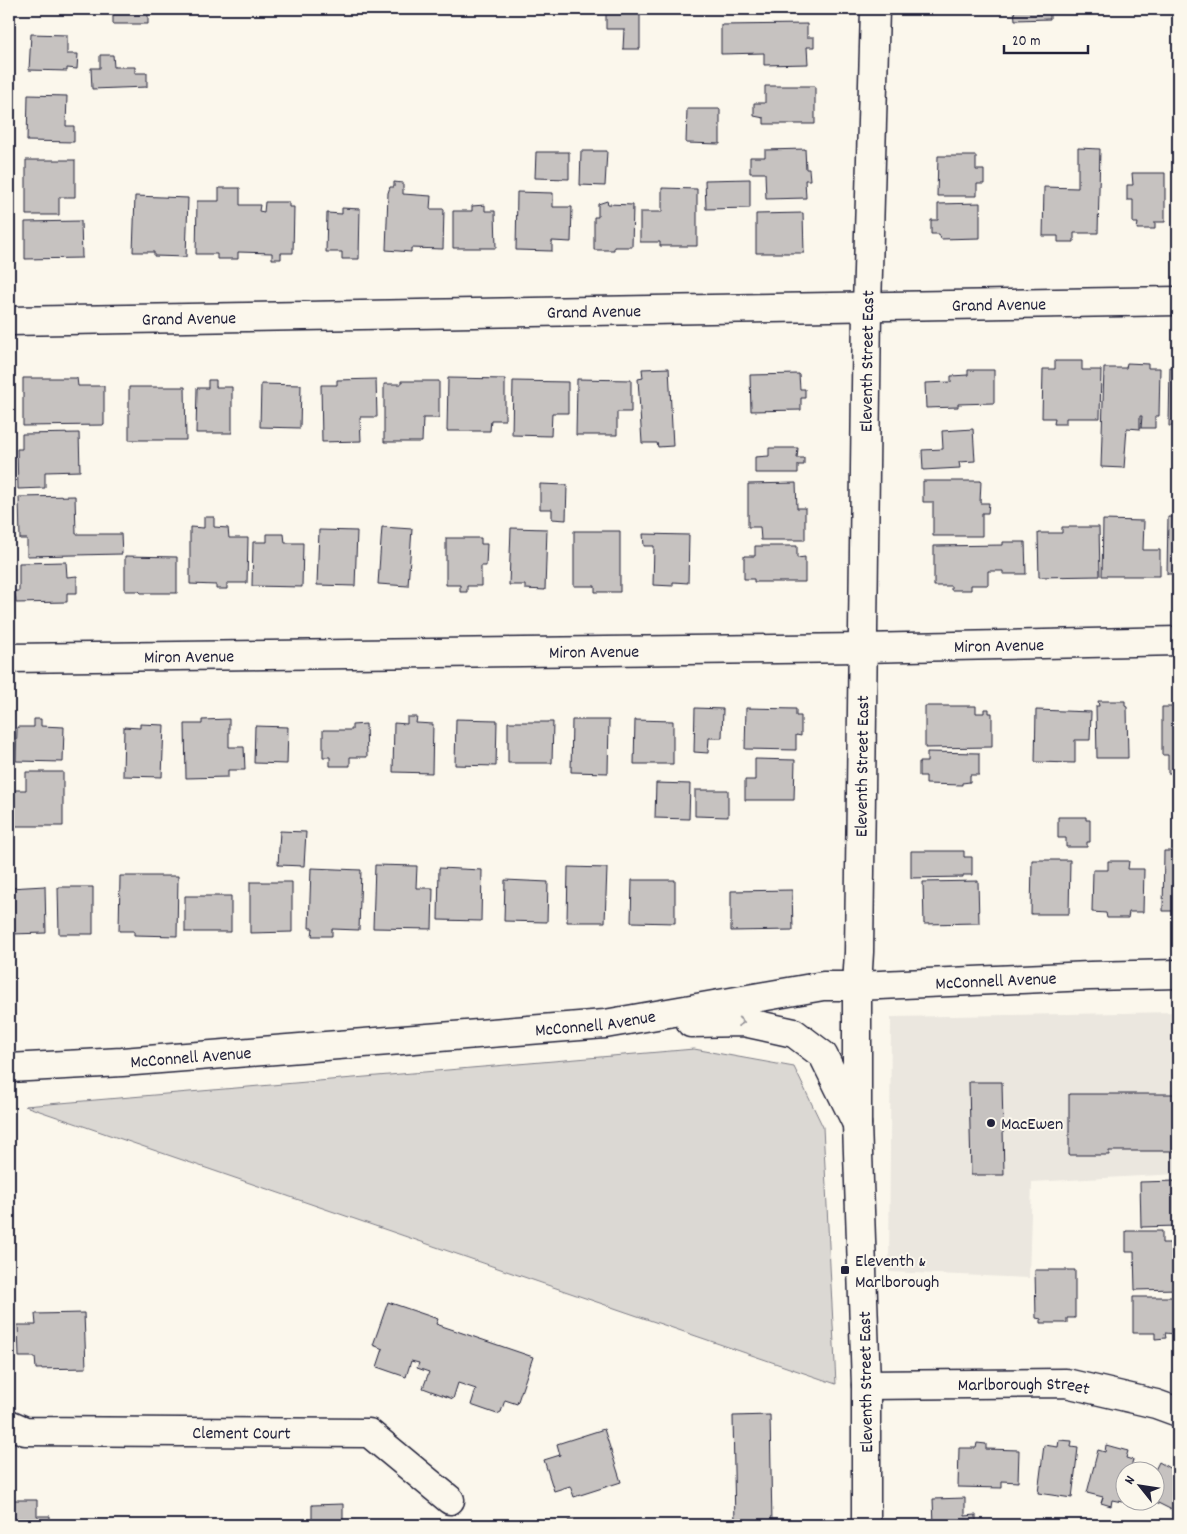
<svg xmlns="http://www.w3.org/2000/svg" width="1187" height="1534" font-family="Dekko,sans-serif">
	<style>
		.built { fill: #ebe7df }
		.green { fill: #dbd8d3; stroke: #7e7d87 }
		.building { fill: #c6c2c0; stroke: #22223b }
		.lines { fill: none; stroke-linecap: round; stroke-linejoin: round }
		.minor-casing { stroke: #22223b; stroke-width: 31 }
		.major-casing { stroke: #22223b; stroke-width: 31 }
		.minor { stroke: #fbf7ec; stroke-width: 28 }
		.major { stroke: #fbf7ec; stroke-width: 28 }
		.oneway { stroke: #99979c }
		.poi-dot { fill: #22223b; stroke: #fbf7ec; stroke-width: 2 }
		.labels { text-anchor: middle; stroke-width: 4; stroke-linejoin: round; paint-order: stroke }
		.street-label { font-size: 18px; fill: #22223b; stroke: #fbf7ec }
		.poi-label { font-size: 18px; fill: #22223b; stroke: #fbf7ec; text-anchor: start }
	</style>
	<rect width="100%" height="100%" fill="#fbf7ec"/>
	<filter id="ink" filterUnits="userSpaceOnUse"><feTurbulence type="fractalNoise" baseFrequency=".02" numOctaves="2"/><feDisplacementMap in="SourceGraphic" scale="10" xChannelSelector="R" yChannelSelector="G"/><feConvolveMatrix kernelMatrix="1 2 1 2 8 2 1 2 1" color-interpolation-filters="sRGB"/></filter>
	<g filter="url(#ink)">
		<!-- built -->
		<path class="built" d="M 1178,1012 L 1178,1174 L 1032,1182 L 1029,1278 L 889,1272 L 891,1017 Z"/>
		<!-- green -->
		<path class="green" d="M 694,1049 L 794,1067 L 823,1127 L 836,1384 L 25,1106 Z"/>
		<!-- building -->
		<path class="building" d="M 113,9 L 148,9 L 148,24 L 113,24 Z
			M 606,9 L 640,9 L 640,49 L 623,49 L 624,29 L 606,29 Z
			M 762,9 L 810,9 L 810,14 L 762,14 Z
			M 1014,9 L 1050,9 L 1050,19 L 1015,20 Z
			M 807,24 L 807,37 L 814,37 L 814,47 L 807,47 L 808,64 L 764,65 L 764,53 L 721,54 L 721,25 Z
			M 31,34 L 67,35 L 67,54 L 78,54 L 77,69 L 67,68 L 67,71 L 29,70 Z
			M 100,55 L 113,55 L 114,67 L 135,67 L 135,73 L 147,73 L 147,87 L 92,89 L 91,68 L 100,68 Z
			M 765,86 L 815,86 L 815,124 L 764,124 L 764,118 L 754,116 L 754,103 L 765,103 Z
			M 28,95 L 67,96 L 66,126 L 74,126 L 74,142 L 27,141 Z
			M 687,109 L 720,109 L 720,144 L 686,143 Z
			M 1078,148 L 1100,149 L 1098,233 L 1074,233 L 1074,242 L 1058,242 L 1058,236 L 1043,236 L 1044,187 L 1078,188 Z
			M 805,149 L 806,169 L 809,169 L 810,180 L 805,180 L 806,198 L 766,199 L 765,173 L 750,173 L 750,157 L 765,157 L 765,150 Z
			M 581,151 L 607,151 L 605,186 L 580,185 Z
			M 536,152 L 569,152 L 569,179 L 535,178 Z
			M 938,156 L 976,156 L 976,170 L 984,170 L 984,184 L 977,184 L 977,196 L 937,196 Z
			M 26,160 L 75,160 L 75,197 L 59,197 L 59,215 L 26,215 Z
			M 1132,173 L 1165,173 L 1165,222 L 1155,222 L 1155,229 L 1137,229 L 1138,223 L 1133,223 L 1133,200 L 1127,200 L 1127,185 L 1133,185 Z
			M 750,179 L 750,208 L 706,209 L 705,180 Z
			M 394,182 L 403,183 L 403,194 L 431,196 L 430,209 L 444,209 L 443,249 L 411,248 L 411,252 L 386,250 L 388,193 L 390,187 L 394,187 Z
			M 219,188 L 240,188 L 240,205 L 260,205 L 259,211 L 264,212 L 265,202 L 289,202 L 289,207 L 294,207 L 293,253 L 281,253 L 281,259 L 272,259 L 272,253 L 238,252 L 238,259 L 217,259 L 217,254 L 196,254 L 197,201 L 219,201 Z
			M 662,188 L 697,189 L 697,246 L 660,246 L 660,242 L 640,242 L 640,212 L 662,212 Z
			M 517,192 L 553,193 L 553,207 L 572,207 L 571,242 L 552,241 L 552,251 L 516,250 Z
			M 135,196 L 188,198 L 186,257 L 154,256 L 154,252 L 133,252 Z
			M 607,201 L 608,204 L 633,205 L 632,247 L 614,247 L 614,250 L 594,250 L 594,217 L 598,217 L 598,204 Z
			M 980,203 L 980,238 L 941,239 L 939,234 L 931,234 L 931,220 L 938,220 L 938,204 Z
			M 485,205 L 485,211 L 495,211 L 496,248 L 453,248 L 453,211 L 472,211 L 472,206 Z
			M 342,208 L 360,209 L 359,259 L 342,259 L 342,252 L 326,252 L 327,213 L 342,214 Z
			M 803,213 L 804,253 L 756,253 L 756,214 Z
			M 81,221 L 82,258 L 25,259 L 25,222 Z
			M 1055,361 L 1082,361 L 1082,370 L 1101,370 L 1100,418 L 1066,418 L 1066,424 L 1054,424 L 1055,418 L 1042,418 L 1043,369 L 1055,369 Z
			M 1127,363 L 1148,364 L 1148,368 L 1160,368 L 1159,416 L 1155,416 L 1155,428 L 1141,428 L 1142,416 L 1140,416 L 1140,429 L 1127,428 L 1124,468 L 1101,467 L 1104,368 L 1126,368 Z
			M 1170,367 L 1178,367 L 1178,426 L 1169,426 Z
			M 669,368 L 673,446 L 658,447 L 657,443 L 642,443 L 638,379 L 643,378 L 642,369 Z
			M 968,370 L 994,370 L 994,403 L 958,404 L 958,407 L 926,408 L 925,383 L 951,382 L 951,376 L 968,375 Z
			M 799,374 L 800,389 L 805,389 L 805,398 L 801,398 L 801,410 L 751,411 L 750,375 Z
			M 23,378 L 77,378 L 78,386 L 104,386 L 104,425 L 23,426 Z
			M 448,378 L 505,379 L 505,420 L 491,420 L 490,431 L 447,431 Z
			M 376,379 L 377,417 L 360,417 L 361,441 L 322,442 L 321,385 L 337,385 L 337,380 Z
			M 577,379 L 631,380 L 631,412 L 617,412 L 617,435 L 576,435 Z
			M 208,380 L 216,380 L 216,387 L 232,387 L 232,433 L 196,433 L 197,388 L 208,388 Z
			M 401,381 L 439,381 L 439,418 L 423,418 L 422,442 L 384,442 L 384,384 L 401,384 Z
			M 513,381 L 568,382 L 568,413 L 552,413 L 551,436 L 512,435 Z
			M 261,384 L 301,385 L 300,428 L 260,427 Z
			M 129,387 L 185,387 L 186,440 L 129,440 Z
			M 973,429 L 975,461 L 959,462 L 960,468 L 923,470 L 922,450 L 943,449 L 942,431 Z
			M 79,433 L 80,471 L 45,472 L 45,488 L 18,489 L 17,449 L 22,449 L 22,434 Z
			M 769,448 L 798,448 L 797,458 L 804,458 L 804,465 L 798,465 L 798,473 L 755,473 L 755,457 L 769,456 Z
			M 923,481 L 981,481 L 980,503 L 989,503 L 988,513 L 982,513 L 982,536 L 933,536 L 933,502 L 923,502 Z
			M 796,483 L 797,508 L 805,508 L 805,540 L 761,540 L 760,527 L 748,527 L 748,484 Z
			M 540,484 L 567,485 L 566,520 L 552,519 L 552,509 L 540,509 Z
			M 75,496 L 76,534 L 121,534 L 122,554 L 27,556 L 27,539 L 20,539 L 19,497 Z
			M 204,517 L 214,517 L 214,527 L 228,528 L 229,538 L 248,538 L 247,583 L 227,583 L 227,589 L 216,589 L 216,585 L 190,584 L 190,527 L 204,528 Z
			M 1168,517 L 1178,517 L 1178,574 L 1167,574 Z
			M 1103,520 L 1144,521 L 1143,550 L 1160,550 L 1160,576 L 1102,576 Z
			M 382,527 L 412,529 L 408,586 L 378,584 Z
			M 1062,527 L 1099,527 L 1100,576 L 1039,577 L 1038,533 L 1062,533 Z
			M 511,528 L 547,529 L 545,590 L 525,589 L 525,585 L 509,585 Z
			M 319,530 L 357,531 L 355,586 L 317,585 Z
			M 574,531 L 620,531 L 620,592 L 595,592 L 595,586 L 574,586 Z
			M 267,534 L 284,534 L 285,543 L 303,543 L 302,587 L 252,586 L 253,542 L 267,542 Z
			M 643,534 L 689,535 L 688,583 L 673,582 L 673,586 L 653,585 L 654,546 L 644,546 Z
			M 446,538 L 481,538 L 481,544 L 487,544 L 486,566 L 481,566 L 481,586 L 467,586 L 467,592 L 460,592 L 460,585 L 446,585 Z
			M 1003,542 L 1025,542 L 1026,574 L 1003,574 L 1003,571 L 988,571 L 988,585 L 971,585 L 971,590 L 951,590 L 951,586 L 934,586 L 934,546 L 1003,545 Z
			M 755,546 L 797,546 L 797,558 L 805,557 L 805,582 L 754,582 L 754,579 L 744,579 L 744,556 L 755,556 Z
			M 125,556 L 177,557 L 177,593 L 141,593 L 139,591 L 125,591 Z
			M 66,562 L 67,577 L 77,576 L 77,593 L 67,593 L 67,602 L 16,603 L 15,591 L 19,591 L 19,563 Z
			M 1098,701 L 1125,701 L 1125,706 L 1127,707 L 1128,758 L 1097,758 L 1096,706 L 1099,706 Z
			M 925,706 L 976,706 L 976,713 L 984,713 L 984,709 L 989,709 L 989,713 L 992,713 L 992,747 L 925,748 Z
			M 1162,707 L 1178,707 L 1178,773 L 1168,773 L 1168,755 L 1162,755 Z
			M 695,708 L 723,709 L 722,738 L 709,738 L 708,753 L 694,752 Z
			M 746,708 L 796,709 L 796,716 L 801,716 L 801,736 L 796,735 L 796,750 L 745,749 Z
			M 1036,710 L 1091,712 L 1090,740 L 1075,740 L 1075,763 L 1035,762 Z
			M 407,717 L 417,717 L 416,723 L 433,724 L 432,773 L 393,772 L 394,723 L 407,724 Z
			M 34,719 L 41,719 L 41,726 L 64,727 L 63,762 L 16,761 L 17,727 L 34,727 Z
			M 229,719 L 229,747 L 244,747 L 245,770 L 228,770 L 228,777 L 186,778 L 185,724 L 202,724 L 202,720 Z
			M 456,719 L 497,720 L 496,766 L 455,765 Z
			M 572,720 L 609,720 L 608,773 L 571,772 Z
			M 635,720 L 673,721 L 673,764 L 634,764 Z
			M 508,722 L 553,722 L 552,763 L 508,763 Z
			M 140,724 L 164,725 L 162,777 L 123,776 L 124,727 L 140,728 Z
			M 366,724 L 367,757 L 350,757 L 350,766 L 330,766 L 330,757 L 323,757 L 323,730 L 352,730 L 352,725 Z
			M 255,726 L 288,727 L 287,764 L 254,763 Z
			M 927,752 L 979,753 L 979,775 L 970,775 L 970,782 L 962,783 L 962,785 L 926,784 L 926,776 L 919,776 L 919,762 L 927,762 Z
			M 755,759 L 795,760 L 794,800 L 745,800 L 745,780 L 755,780 Z
			M 26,772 L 63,772 L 63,826 L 14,826 L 14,812 L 10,812 L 10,801 L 14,801 L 14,790 L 26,790 Z
			M 656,783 L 690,784 L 689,819 L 655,818 Z
			M 695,790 L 728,790 L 728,817 L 695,816 Z
			M 1058,817 L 1086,817 L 1086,820 L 1090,820 L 1090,842 L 1087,842 L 1087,847 L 1066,847 L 1066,838 L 1058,838 Z
			M 280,831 L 306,832 L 304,866 L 278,865 Z
			M 911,851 L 964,851 L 964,857 L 972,857 L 972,875 L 963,875 L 963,877 L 911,878 Z
			M 1164,851 L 1178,851 L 1178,911 L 1163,911 Z
			M 1032,860 L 1070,860 L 1069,914 L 1031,914 Z
			M 1108,861 L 1129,861 L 1128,869 L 1144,869 L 1143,912 L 1129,912 L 1128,918 L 1107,918 L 1106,913 L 1092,912 L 1093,870 L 1108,870 Z
			M 375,865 L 417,866 L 416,888 L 433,888 L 432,929 L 373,928 Z
			M 568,867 L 607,868 L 605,922 L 567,922 Z
			M 311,868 L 361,870 L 359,930 L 332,929 L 332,936 L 312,936 L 313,928 L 309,928 Z
			M 439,868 L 482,870 L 481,921 L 438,920 Z
			M 120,876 L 178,876 L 177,936 L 134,935 L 134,931 L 119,931 Z
			M 505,880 L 548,882 L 547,922 L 504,921 Z
			M 632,880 L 675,880 L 675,923 L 631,922 Z
			M 978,881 L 979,923 L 924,924 L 923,882 Z
			M 250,882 L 292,882 L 292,932 L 250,933 Z
			M 45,886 L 46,933 L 11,934 L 9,920 L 9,888 Z
			M 58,887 L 93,887 L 93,934 L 59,934 Z
			M 792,890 L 793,930 L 731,931 L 731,891 Z
			M 185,896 L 231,896 L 231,932 L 185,932 Z
			M 969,1082 L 1002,1082 L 1004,1175 L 971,1175 Z
			M 1069,1094 L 1175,1094 L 1176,1151 L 1109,1151 L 1109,1155 L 1069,1155 Z
			M 1177,1181 L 1178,1226 L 1141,1227 L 1140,1182 Z
			M 1126,1231 L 1162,1231 L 1162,1243 L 1177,1243 L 1177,1289 L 1135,1290 L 1134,1252 L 1126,1252 Z
			M 1035,1270 L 1075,1270 L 1075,1318 L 1067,1318 L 1067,1323 L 1041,1323 L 1041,1319 L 1036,1318 Z
			M 1133,1297 L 1175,1297 L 1175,1334 L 1165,1333 L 1166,1338 L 1155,1339 L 1155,1333 L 1133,1333 Z
			M 388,1302 L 438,1319 L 436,1324 L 533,1357 L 517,1404 L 505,1400 L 501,1412 L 497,1414 L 471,1405 L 476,1389 L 458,1383 L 453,1399 L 423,1388 L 429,1372 L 417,1368 L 419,1363 L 411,1361 L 406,1377 L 377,1367 L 383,1349 L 373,1345 Z
			M 84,1313 L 86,1368 L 36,1369 L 35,1357 L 19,1357 L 18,1325 L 36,1325 L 35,1314 Z
			M 770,1415 L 772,1525 L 735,1525 L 733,1416 Z
			M 604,1429 L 621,1482 L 574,1497 L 570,1486 L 554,1491 L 544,1460 L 560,1455 L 557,1444 Z
			M 1059,1440 L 1072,1441 L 1071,1447 L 1078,1448 L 1072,1498 L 1038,1493 L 1044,1445 L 1058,1447 Z
			M 977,1443 L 986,1444 L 986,1449 L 1019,1450 L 1018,1482 L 1002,1481 L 1002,1488 L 958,1487 L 959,1448 L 976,1448 Z
			M 1106,1445 L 1128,1451 L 1126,1458 L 1133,1460 L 1130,1472 L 1124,1472 L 1124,1493 L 1122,1502 L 1112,1500 L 1111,1506 L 1101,1503 L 1103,1497 L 1087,1493 L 1098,1450 L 1105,1452 Z
			M 1159,1462 L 1171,1469 L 1174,1463 L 1178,1466 L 1178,1513 L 1154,1501 L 1154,1472 Z
			M 965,1498 L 965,1516 L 976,1515 L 976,1525 L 934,1525 L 933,1499 Z
			M 9,1500 L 37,1500 L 37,1516 L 50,1516 L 50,1525 L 9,1525 Z
			M 343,1504 L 343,1521 L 356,1521 L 356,1525 L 301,1525 L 301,1522 L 312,1522 L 312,1505 Z
			M 568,1521 L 616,1521 L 616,1525 L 568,1525 Z"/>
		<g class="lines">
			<defs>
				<g id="minor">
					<path id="s1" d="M 9,321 L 1178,301"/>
					<path id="s2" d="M 9,658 L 862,648 L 1178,641"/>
					<path id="s3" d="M 866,1385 L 1066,1383 L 1156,1404 L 1178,1412"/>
					<path id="s4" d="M 9,1424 L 25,1431 L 369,1433 L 450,1500"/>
					<path id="s5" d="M 866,1525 L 866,1385 L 857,1124 L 857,986 L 859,952 L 867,308 L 875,9"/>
				</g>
				<g id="major">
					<path d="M 691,1023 L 744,1022 L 794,1033 L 823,1055 L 857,1124"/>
					<path id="s6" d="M 9,1068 L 122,1062 L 605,1024 L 823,986 L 857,986 L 1090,976 L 1178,974"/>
				</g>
			</defs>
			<!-- minor casing -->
			<use href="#minor" class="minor-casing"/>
			<!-- major casing -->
			<use href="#major" class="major-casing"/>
			<!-- minor -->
			<use href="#minor" class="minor"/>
			<!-- major -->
			<use href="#major" class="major"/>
		</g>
		<!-- one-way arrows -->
		<defs><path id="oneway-chevron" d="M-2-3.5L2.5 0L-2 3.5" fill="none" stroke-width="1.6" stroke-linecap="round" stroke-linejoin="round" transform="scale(1.25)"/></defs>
		<use class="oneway" href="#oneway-chevron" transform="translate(741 1022) rotate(4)"/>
	</g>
	<!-- markers -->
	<g class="poi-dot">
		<circle cx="991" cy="1123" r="5"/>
		<rect x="840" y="1265" width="10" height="10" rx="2.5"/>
	</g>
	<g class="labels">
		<!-- street labels -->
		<g class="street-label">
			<text dy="6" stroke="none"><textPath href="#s1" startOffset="990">Grand Avenue</textPath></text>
			<text dy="6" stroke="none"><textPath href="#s1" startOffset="585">Grand Avenue</textPath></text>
			<text dy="6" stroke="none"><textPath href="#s1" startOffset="180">Grand Avenue</textPath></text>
			<text dy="6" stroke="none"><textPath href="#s5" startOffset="1164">Eleventh Street East</textPath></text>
			<text dy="6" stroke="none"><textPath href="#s2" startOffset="990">Miron Avenue</textPath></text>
			<text dy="6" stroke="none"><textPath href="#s2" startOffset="585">Miron Avenue</textPath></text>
			<text dy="6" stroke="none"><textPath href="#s2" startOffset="180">Miron Avenue</textPath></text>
			<text dy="6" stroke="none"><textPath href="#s5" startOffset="759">Eleventh Street East</textPath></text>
			<text dy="6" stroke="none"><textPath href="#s6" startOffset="992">McConnell Avenue</textPath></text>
			<text dy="6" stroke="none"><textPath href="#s6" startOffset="588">McConnell Avenue</textPath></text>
			<text dy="6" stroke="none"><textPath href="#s6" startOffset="182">McConnell Avenue</textPath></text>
			<text transform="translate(865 1382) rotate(-91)" y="6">Eleventh Street East</text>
			<text dy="6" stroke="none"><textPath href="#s3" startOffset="158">Marlborough Street</textPath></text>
			<text dy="6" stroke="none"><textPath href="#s4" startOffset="234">Clement Court</textPath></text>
		</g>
		<!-- poi labels -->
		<g class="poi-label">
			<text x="1001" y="1129">MacEwen</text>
			<text x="855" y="1266">Eleventh &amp;<tspan x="855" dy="21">Marlborough</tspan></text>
		</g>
	</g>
	<!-- margin -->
	<rect width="1187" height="1534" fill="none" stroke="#fbf7ec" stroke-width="30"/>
	<rect x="15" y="15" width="1157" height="1504" fill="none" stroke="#22223b" stroke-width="2" filter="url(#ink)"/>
	<!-- north arrow -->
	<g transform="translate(1140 1486) rotate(300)"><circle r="24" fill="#fbf7ec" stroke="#a4a2a5"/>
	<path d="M0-4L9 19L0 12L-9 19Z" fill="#22223b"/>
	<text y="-8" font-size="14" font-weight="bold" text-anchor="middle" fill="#22223b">N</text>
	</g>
	<!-- scale -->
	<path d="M1004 45v8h84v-8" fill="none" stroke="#22223b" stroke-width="2.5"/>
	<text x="1012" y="45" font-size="15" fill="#22223b" stroke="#fbf7ec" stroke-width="4" paint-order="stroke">20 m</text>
</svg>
